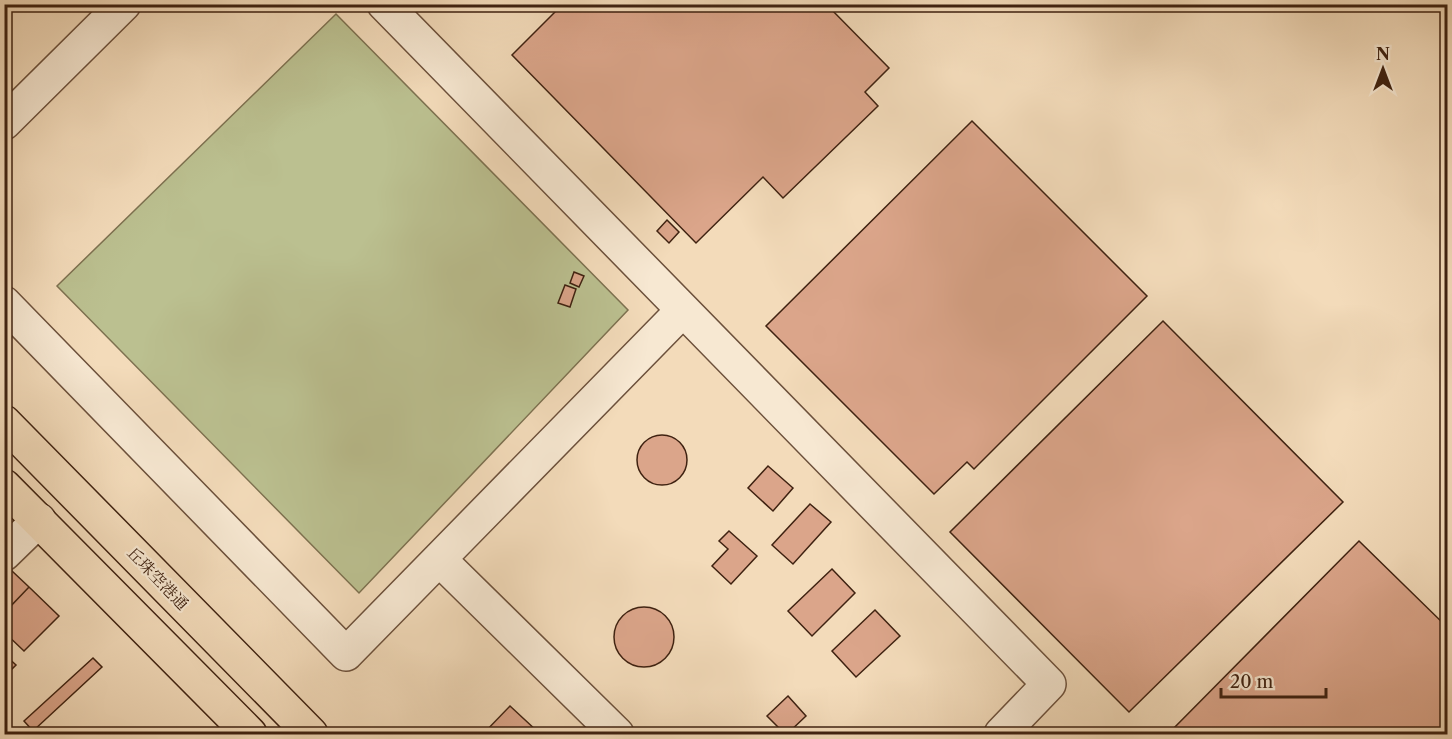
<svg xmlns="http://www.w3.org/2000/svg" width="1452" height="739" font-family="'Libre Caslon Text','Noto Serif JP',serif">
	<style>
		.green { fill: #bbc090; stroke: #7d7150; stroke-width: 1.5 }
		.building { fill: #dba58a; stroke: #3f2211; stroke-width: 1.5 }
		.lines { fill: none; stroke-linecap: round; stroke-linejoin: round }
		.minor-casing { stroke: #6c503b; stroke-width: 36 }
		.major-casing { stroke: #3f2211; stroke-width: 36 }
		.minor { stroke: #f7e8d2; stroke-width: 33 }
		.major { stroke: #f3dbba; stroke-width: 33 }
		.labels { text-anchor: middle; stroke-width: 4.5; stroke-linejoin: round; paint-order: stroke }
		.street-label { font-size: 16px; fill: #3f2211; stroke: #f7e8d2 }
	</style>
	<rect width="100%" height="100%" fill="#f3dbba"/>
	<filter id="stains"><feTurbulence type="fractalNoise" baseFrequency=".00333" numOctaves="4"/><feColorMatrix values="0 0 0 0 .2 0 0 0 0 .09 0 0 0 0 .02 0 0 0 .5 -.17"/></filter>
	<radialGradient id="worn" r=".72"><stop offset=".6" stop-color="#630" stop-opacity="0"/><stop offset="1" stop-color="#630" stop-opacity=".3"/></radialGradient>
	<!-- green -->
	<path class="green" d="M 336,14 L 628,310 L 359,593 L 57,286 Z"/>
	<!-- building -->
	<path class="building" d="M 563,4 L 826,4 L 889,68 L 865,92 L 878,106 L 783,198 L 763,177 L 696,243 L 512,55 Z
		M 972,121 L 1147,296 L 974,469 L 967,462 L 934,494 L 766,326 Z
		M 667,220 L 679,232 L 669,243 L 657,231 Z
		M 574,272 L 584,276 L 579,287 L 570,283 Z
		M 565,285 L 576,289 L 570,307 L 558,303 Z
		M 1163,321 L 1343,502 L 1129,712 L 950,532 Z
		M637 460a25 25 0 1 1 50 0a25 25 0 1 1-50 0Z
		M 768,466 L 793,488 L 773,511 L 748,488 Z
		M 810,504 L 831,522 L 793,564 L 772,545 Z
		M 729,531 L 757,556 L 731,584 L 712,566 L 728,549 L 719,541 Z
		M 1359,541 L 1448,628 L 1448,734 L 1168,734 Z
		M 832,569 L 855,593 L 812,636 L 788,611 Z
		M 12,571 L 29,587 L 9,608 L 4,604 L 4,579 Z
		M 29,587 L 59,616 L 24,651 L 4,632 L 4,613 Z
		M614 637a30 30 0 1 1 60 0a30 30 0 1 1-60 0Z
		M 875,610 L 900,636 L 856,677 L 832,651 Z
		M 4,654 L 16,665 L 4,677 Z
		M 93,658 L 102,667 L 33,731 L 24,721 Z
		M 788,696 L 806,716 L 787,734 L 785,734 L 767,716 Z
		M 510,706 L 538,732 L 536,734 L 483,734 Z"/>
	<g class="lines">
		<defs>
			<path id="minor" d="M 384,4 L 1049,684 L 1001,734
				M 4,123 L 124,4
				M 4,303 L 346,654 L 683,310
				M 4,554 L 39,520
				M 439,559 L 617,734"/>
			<path id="major" d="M 4,422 L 311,734
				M 4,486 L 250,734"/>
		</defs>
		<!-- minor casing -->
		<use href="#minor" class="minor-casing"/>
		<!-- major casing -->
		<use href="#major" class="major-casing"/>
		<!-- minor -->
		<use href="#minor" class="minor"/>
		<!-- major -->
		<use href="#major" class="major"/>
	</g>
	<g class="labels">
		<!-- street labels -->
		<g class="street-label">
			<text transform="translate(158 578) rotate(46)" y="6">丘珠空港通</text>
		</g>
	</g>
	<!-- margin -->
	<rect width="1452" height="739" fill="none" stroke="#f3dbba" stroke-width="24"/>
	<rect x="6" y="6" width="1440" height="727" fill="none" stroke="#3f2211" stroke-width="3"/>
	<rect x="12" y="12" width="1428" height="715" fill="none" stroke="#3f2211" stroke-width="1.5"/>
	<!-- north arrow -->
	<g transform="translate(1383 69)" stroke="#f7e8d2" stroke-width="4.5" paint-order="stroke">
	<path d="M0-4.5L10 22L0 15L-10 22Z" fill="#3f2211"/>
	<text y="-9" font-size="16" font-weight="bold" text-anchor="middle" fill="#3f2211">N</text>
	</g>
	<!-- scale -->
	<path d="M1221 688v9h105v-9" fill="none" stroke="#3f2211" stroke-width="3"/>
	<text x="1230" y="688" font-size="18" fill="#3f2211" stroke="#f7e8d2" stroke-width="4.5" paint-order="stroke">20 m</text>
	<rect width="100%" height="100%" filter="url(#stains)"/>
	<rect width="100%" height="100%" fill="url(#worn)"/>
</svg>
